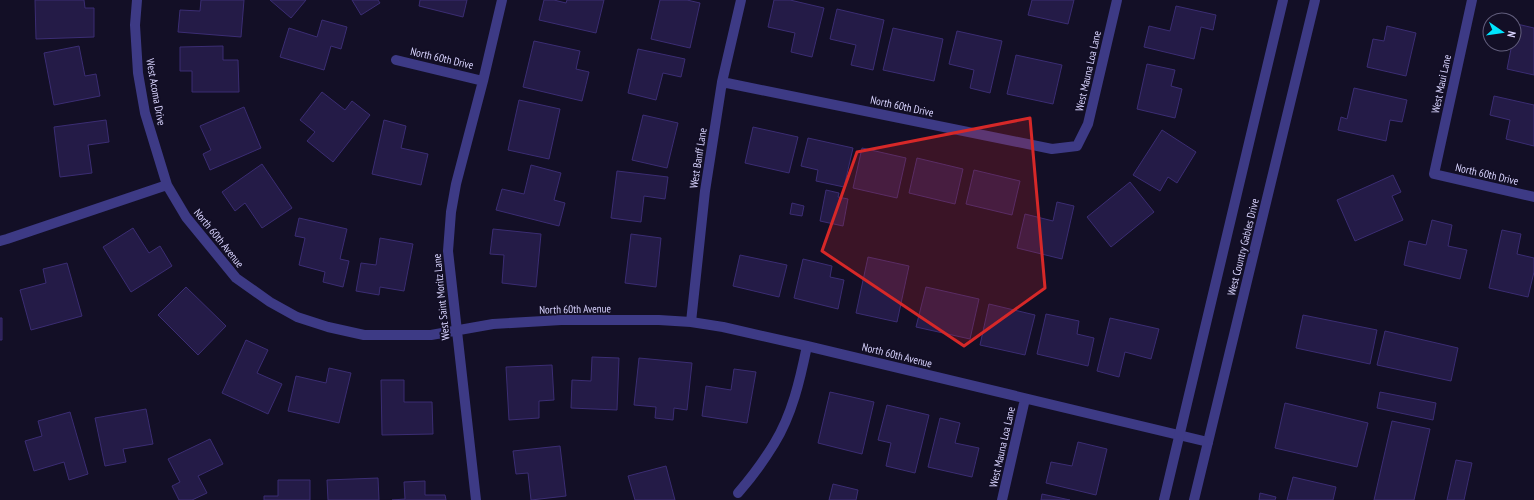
<svg xmlns="http://www.w3.org/2000/svg" width="1534" height="500" font-family="'PT Sans Narrow',sans-serif">
	<style>
		.building { fill: #241b47; stroke: #3b2d73 }
		.lines { fill: none; stroke-linecap: round; stroke-linejoin: round }
		.minor { stroke: #3d3a85; stroke-width: 10 }
		.tertiary { stroke: #3d3a85; stroke-width: 10 }
		.marked { fill: #d62828; fill-opacity: 0.2; stroke: #d62828; stroke-width: 3; stroke-linejoin: round }
		.labels { text-anchor: middle; stroke-width: 3.5; stroke-linejoin: round; paint-order: stroke }
		.street-label { font-size: 11px; fill: #d9d4ff; stroke: #130f26 }
	</style>
	<rect width="100%" height="100%" fill="#130f26"/>
	<!-- building -->
	<path class="building" d="M 35,0 L 84,0 L 85,8 L 94,8 L 94,37 L 36,39 Z
		M 201,0 L 244,0 L 241,37 L 178,32 L 180,10 L 200,11 Z
		M 270,0 L 306,0 L 291,18 Z
		M 352,0 L 378,0 L 380,3 L 361,15 Z
		M 420,0 L 467,0 L 463,17 L 419,6 Z
		M 544,0 L 554,0 L 566,3 L 567,0 L 604,0 L 596,33 L 539,20 Z
		M 660,0 L 687,0 L 700,3 L 690,48 L 651,39 Z
		M 774,0 L 790,0 L 824,8 L 812,57 L 791,52 L 795,33 L 768,27 Z
		M 1032,0 L 1074,0 L 1068,24 L 1028,15 Z
		M 1176,6 L 1216,15 L 1213,30 L 1201,27 L 1194,59 L 1144,47 L 1149,26 L 1170,31 Z
		M 837,9 L 884,20 L 873,70 L 851,65 L 856,45 L 830,39 Z
		M 322,20 L 347,27 L 341,49 L 331,46 L 324,70 L 280,57 L 289,28 L 317,37 Z
		M 1517,24 L 1534,28 L 1534,75 L 1507,69 L 1512,44 L 1514,44 Z
		M 1387,26 L 1416,33 L 1406,76 L 1367,67 L 1373,39 L 1384,41 Z
		M 893,28 L 943,39 L 934,81 L 883,70 Z
		M 957,31 L 1002,41 L 990,93 L 970,88 L 974,70 L 949,64 Z
		M 534,41 L 580,51 L 576,69 L 589,72 L 582,101 L 523,87 Z
		M 79,46 L 85,76 L 96,74 L 100,96 L 54,105 L 44,53 Z
		M 223,46 L 223,60 L 238,60 L 239,92 L 192,92 L 192,71 L 180,71 L 180,47 Z
		M 638,49 L 685,59 L 681,77 L 663,73 L 656,100 L 628,93 Z
		M 1016,55 L 1062,65 L 1053,104 L 1007,94 Z
		M 1147,64 L 1175,70 L 1171,86 L 1182,89 L 1175,118 L 1137,109 Z
		M 1354,88 L 1407,100 L 1402,122 L 1390,120 L 1386,141 L 1338,130 L 1341,117 L 1347,119 Z
		M 322,92 L 345,110 L 352,101 L 370,115 L 333,162 L 307,141 L 315,132 L 300,120 Z
		M 1494,96 L 1534,105 L 1534,146 L 1506,139 L 1510,120 L 1490,115 Z
		M 519,100 L 560,109 L 549,159 L 508,150 Z
		M 244,107 L 261,148 L 210,170 L 203,154 L 211,150 L 200,126 Z
		M 643,115 L 678,123 L 667,168 L 632,160 Z
		M 106,120 L 109,142 L 88,145 L 92,173 L 60,177 L 54,127 Z
		M 384,120 L 406,126 L 401,148 L 428,154 L 421,185 L 372,174 Z
		M 753,127 L 798,137 L 789,173 L 745,163 Z
		M 1162,130 L 1196,152 L 1177,183 L 1168,177 L 1160,191 L 1133,175 Z
		M 808,138 L 853,148 L 844,187 L 816,181 L 818,170 L 801,166 Z
		M 862,148 L 906,158 L 897,198 L 853,188 Z
		M 917,158 L 963,169 L 955,204 L 909,193 Z
		M 262,164 L 292,208 L 262,228 L 245,203 L 235,211 L 222,192 Z
		M 531,165 L 561,173 L 554,200 L 565,203 L 559,226 L 496,210 L 502,189 L 524,194 Z
		M 974,170 L 1020,181 L 1012,215 L 966,204 Z
		M 617,171 L 668,177 L 665,199 L 644,196 L 641,222 L 611,218 Z
		M 1393,175 L 1401,192 L 1392,196 L 1403,220 L 1355,241 L 1337,200 Z
		M 1130,182 L 1154,212 L 1111,247 L 1087,217 Z
		M 826,190 L 839,193 L 838,197 L 848,199 L 843,226 L 820,221 Z
		M 1057,202 L 1074,206 L 1062,259 L 1017,248 L 1025,214 L 1053,221 Z
		M 792,203 L 804,206 L 802,216 L 790,214 Z
		M 299,218 L 347,229 L 340,259 L 349,261 L 343,287 L 323,282 L 325,272 L 299,265 L 305,238 L 295,236 Z
		M 1432,220 L 1452,225 L 1448,246 L 1467,250 L 1460,279 L 1404,265 L 1409,241 L 1426,245 Z
		M 133,228 L 149,253 L 160,246 L 172,266 L 131,292 L 103,247 Z
		M 493,229 L 541,234 L 536,287 L 502,283 L 504,255 L 490,254 Z
		M 1502,230 L 1521,234 L 1517,254 L 1534,258 L 1534,272 L 1528,297 L 1489,288 Z
		M 631,234 L 661,238 L 656,287 L 625,283 Z
		M 380,238 L 413,244 L 404,291 L 380,287 L 379,295 L 356,291 L 361,263 L 376,265 Z
		M 740,255 L 787,265 L 779,297 L 733,286 Z
		M 868,257 L 909,266 L 897,322 L 856,313 Z
		M 803,259 L 832,266 L 830,277 L 844,280 L 838,309 L 794,298 Z
		M 67,263 L 82,316 L 31,330 L 20,290 L 46,283 L 43,269 Z
		M 186,287 L 226,326 L 198,355 L 158,315 Z
		M 926,287 L 979,299 L 970,339 L 916,327 Z
		M 989,304 L 1035,315 L 1025,355 L 980,345 Z
		M 1046,314 L 1079,321 L 1077,334 L 1094,338 L 1088,366 L 1037,354 Z
		M 1303,315 L 1377,330 L 1370,364 L 1296,348 Z
		M 0,318 L 2,318 L 2,340 L 0,340 Z
		M 1110,318 L 1159,329 L 1151,359 L 1125,352 L 1119,377 L 1097,371 Z
		M 1385,331 L 1458,348 L 1451,381 L 1377,365 Z
		M 246,340 L 268,350 L 257,373 L 282,384 L 268,414 L 222,393 Z
		M 592,357 L 619,358 L 617,410 L 571,408 L 572,380 L 591,381 Z
		M 639,358 L 692,363 L 687,410 L 674,408 L 673,420 L 655,418 L 656,407 L 634,405 Z
		M 552,365 L 554,400 L 539,401 L 539,418 L 509,420 L 506,367 Z
		M 329,368 L 351,373 L 339,423 L 288,411 L 296,376 L 326,383 Z
		M 734,369 L 756,372 L 747,423 L 702,416 L 706,386 L 731,390 Z
		M 381,380 L 404,380 L 404,402 L 432,402 L 433,434 L 382,435 Z
		M 830,392 L 874,402 L 862,454 L 818,443 Z
		M 1380,392 L 1436,403 L 1433,420 L 1377,408 Z
		M 1285,403 L 1368,423 L 1357,467 L 1275,448 Z
		M 887,405 L 929,415 L 915,473 L 886,466 L 891,443 L 878,440 Z
		M 146,409 L 153,444 L 123,449 L 126,462 L 105,466 L 95,418 Z
		M 70,412 L 88,474 L 69,480 L 64,462 L 34,471 L 25,441 L 42,436 L 38,421 Z
		M 940,418 L 960,423 L 955,443 L 979,448 L 972,477 L 928,467 Z
		M 1392,421 L 1430,429 L 1414,500 L 1374,500 Z
		M 210,439 L 223,464 L 198,476 L 207,493 L 192,500 L 179,500 L 172,486 L 180,482 L 168,459 Z
		M 1078,442 L 1107,449 L 1096,495 L 1046,483 L 1051,462 L 1072,466 Z
		M 560,446 L 566,496 L 531,500 L 528,473 L 516,474 L 513,451 Z
		M 1456,460 L 1472,463 L 1464,500 L 1447,500 Z
		M 666,466 L 675,500 L 635,500 L 628,476 Z
		M 1293,477 L 1336,487 L 1333,500 L 1287,500 Z
		M 378,478 L 379,500 L 328,500 L 327,480 Z
		M 278,480 L 310,480 L 310,500 L 264,500 L 264,496 L 278,496 Z
		M 425,481 L 425,495 L 445,495 L 446,500 L 392,500 L 405,499 L 404,482 Z
		M 833,484 L 858,490 L 856,500 L 829,500 Z
		M 1260,493 L 1276,497 L 1275,500 L 1259,500 Z
		M 1042,494 L 1070,500 L 1041,500 Z"/>
	<g class="lines">
		<!-- minor -->
		<path class="minor" d="M 137,0 L 135,25 L 138,73 L 145,113 L 167,185 L 186,217 L 236,278 L 270,302 L 297,317 L 328,327 L 364,335 L 431,335 L 493,324 L 561,320 L 659,320 L 691,322 L 723,327 L 807,346 L 1208,442
			M 1472,0 L 1434,174 L 1534,197
			M 396,60 L 483,81
			M 722,82 L 1052,149 L 1077,146 L 1088,124 L 1117,0
			M 0,241 L 7,239 L 167,185
			M 691,322 L 705,191 L 722,82 L 741,0
			M 738,493 C 751,478 763,462 774,444 C 792,415 800,380 807,346
			M 476,500 L 448,251 L 451,212 L 456,184 L 483,81 L 502,0
			M 1002,500 L 1025,399"/>
		<!-- tertiary -->
		<path class="tertiary" d="M 1164,500 L 1283,0
			M 1194,500 L 1315,0"/>
	</g>
	<!-- marked area -->
	<path class="marked" d="M 1030,118 L 1045,288 L 964,346 L 822,251 L 857,152 Z"/>
	<g class="labels">
		<!-- street labels -->
		<g class="street-label">
			<text transform="translate(442 58) rotate(13)" y="4">North 60th Drive</text>
			<text transform="translate(1088 71) rotate(-77)" y="4">West Mauna Loa Lane</text>
			<text transform="translate(1441 84) rotate(-78)" y="4">West Maui Lane</text>
			<text transform="translate(156 92) rotate(80)" y="4">West Acoma Drive</text>
			<text transform="translate(902 106) rotate(12)" y="4">North 60th Drive</text>
			<text transform="translate(698 158) rotate(-81)" y="4">West Banff Lane</text>
			<text transform="translate(1487 174) rotate(13)" y="4">North 60th Drive</text>
			<text transform="translate(219 238) rotate(51)" y="4">North 60th Avenue</text>
			<text transform="translate(1243 247) rotate(-76)" y="4">West Country Gables Drive</text>
			<text transform="translate(441 297) rotate(-96)" y="4">West Saint Moritz Lane</text>
			<text transform="translate(575 309) rotate(-1)" y="4">North 60th Avenue</text>
			<text transform="translate(897 355) rotate(14)" y="4">North 60th Avenue</text>
			<text transform="translate(1002 447) rotate(-77)" y="4">West Mauna Loa Lane</text>
		</g>
	</g>
	<!-- north arrow -->
	<g transform="translate(1502 32) rotate(103)"><circle r="19" fill="#130f26" stroke="#625e7d"/>
	<path d="M0-3L7 15L0 10L-7 15Z" fill="#00e5ff"/>
	<text y="-6" font-size="11" font-weight="bold" text-anchor="middle" fill="#d9d4ff">N</text>
	</g>
</svg>
